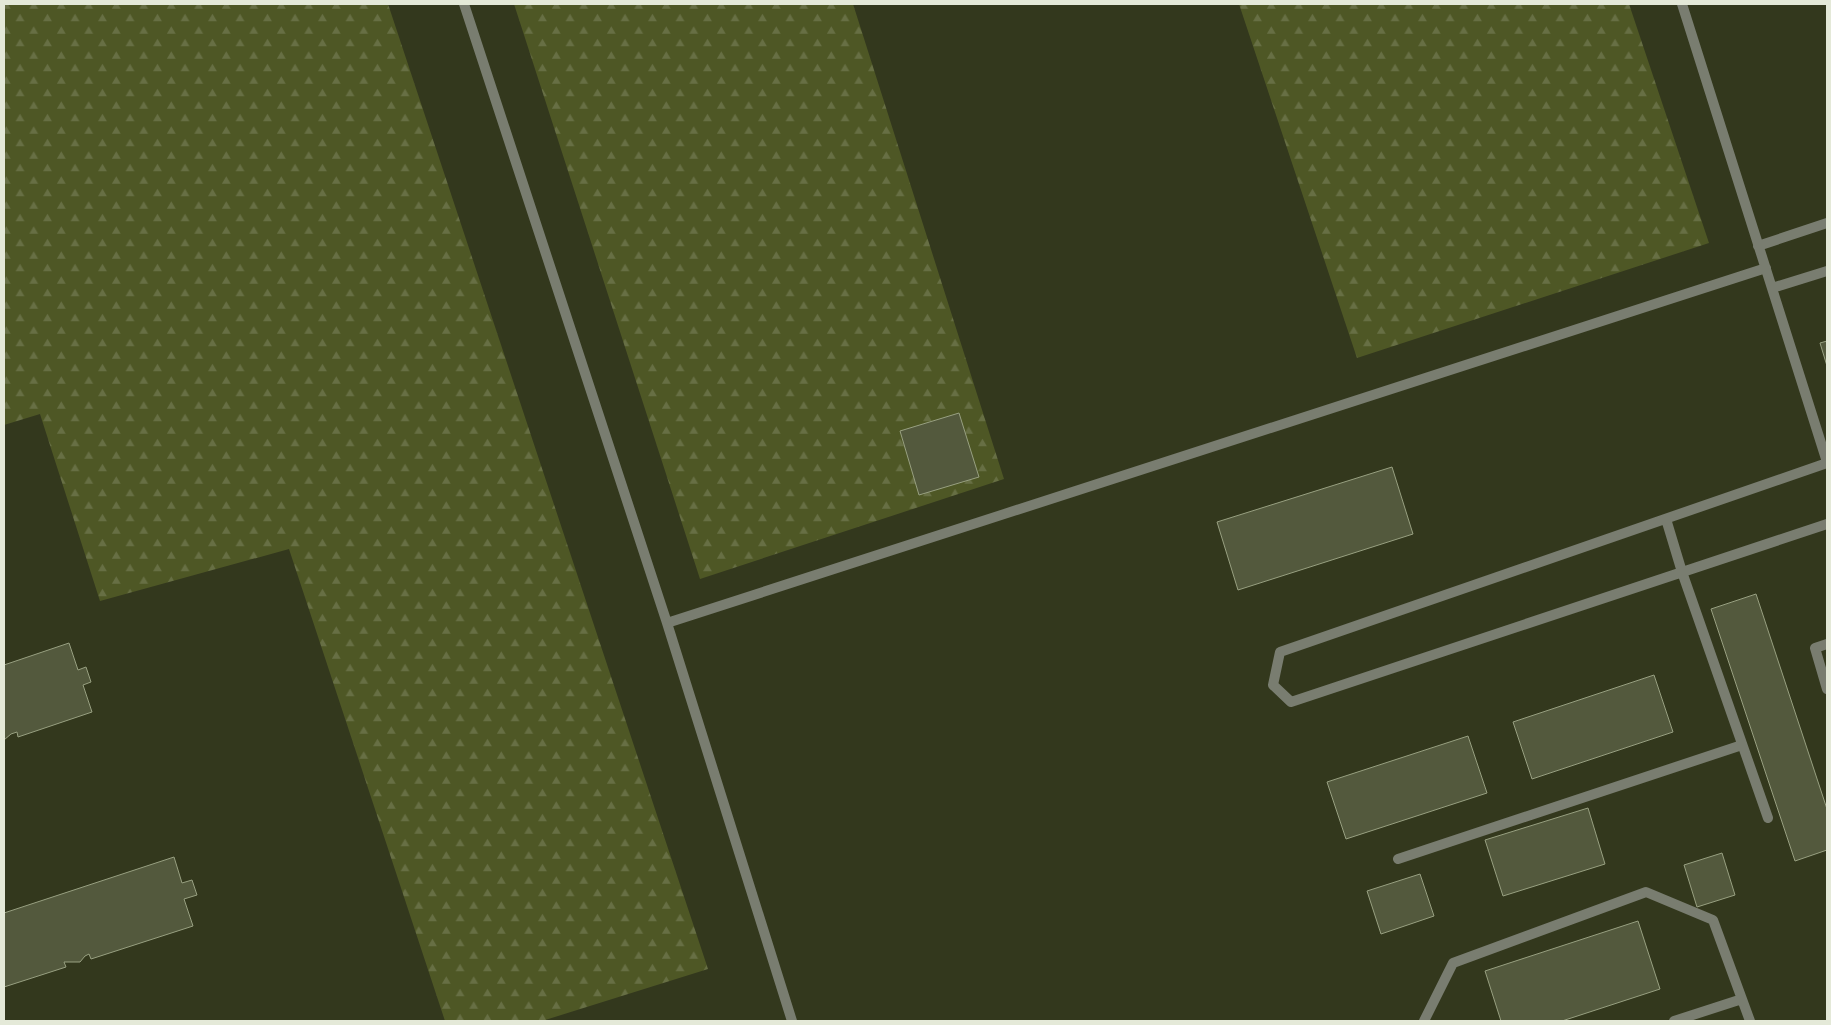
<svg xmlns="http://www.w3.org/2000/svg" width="1831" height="1025" font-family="'Noto Sans',sans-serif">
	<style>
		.forest { fill: url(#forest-firs) }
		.building { fill: #53593d; stroke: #98a081 }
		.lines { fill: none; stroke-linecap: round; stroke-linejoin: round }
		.lane { stroke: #797d70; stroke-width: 10 }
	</style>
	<defs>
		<pattern id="forest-firs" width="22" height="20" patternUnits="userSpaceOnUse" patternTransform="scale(1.25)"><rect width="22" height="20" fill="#4e5725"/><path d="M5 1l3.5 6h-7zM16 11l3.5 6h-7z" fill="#676f44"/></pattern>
	</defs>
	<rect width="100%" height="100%" fill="#33381d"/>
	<!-- forest -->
	<path class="forest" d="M 4,4 L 388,4 L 708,969 L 542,1021 L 445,1021 L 289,549 L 100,601 L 40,414 L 4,425 Z
		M 514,4 L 853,4 L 1004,479 L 700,579 Z
		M 1239,4 L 1629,4 L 1709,243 L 1357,358 Z"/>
	<!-- building -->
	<path class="building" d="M 1827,341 L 1827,366 L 1820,343 Z
		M 959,413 L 979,477 L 919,495 L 900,431 Z
		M 1392,467 L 1413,534 L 1238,590 L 1217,522 Z
		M 1756,594 L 1827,809 L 1827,850 L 1795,861 L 1711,609 Z
		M 69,643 L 78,670 L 86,667 L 91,682 L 83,685 L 92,712 L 18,737 L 17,732 L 11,734 L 4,740 L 4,665 Z
		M 1654,675 L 1673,732 L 1532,779 L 1513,722 Z
		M 1468,736 L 1487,793 L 1346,839 L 1327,782 Z
		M 1588,808 L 1605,864 L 1503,896 L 1485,840 Z
		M 1722,853 L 1735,895 L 1697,907 L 1684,865 Z
		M 174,857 L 182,883 L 192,880 L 197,895 L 184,899 L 193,926 L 91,959 L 89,954 L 85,956 L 80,962 L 64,962 L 66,967 L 4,987 L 4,913 Z
		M 1420,874 L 1434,916 L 1381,934 L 1367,891 Z
		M 1638,921 L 1660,989 L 1562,1021 L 1501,1021 L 1485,971 Z"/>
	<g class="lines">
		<!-- lane -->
		<path class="lane" d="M 464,4 L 667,623 L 1766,268
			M 1682,4 L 1827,462
			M 1758,246 L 1827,223
			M 1772,288 L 1827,271
			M 1827,463 L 1280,652 L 1273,685 L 1291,702 L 1827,524
			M 1666,519 L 1682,572 L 1768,818
			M 667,623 L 792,1021
			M 1827,644 L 1815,648 L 1827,689
			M 1398,859 L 1742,745
			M 1424,1021 L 1453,963 L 1646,892 L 1713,920 L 1750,1021
			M 1674,1021 L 1742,999"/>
	</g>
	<!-- border -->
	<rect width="1831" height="1025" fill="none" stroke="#e4e9d8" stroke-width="10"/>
</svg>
